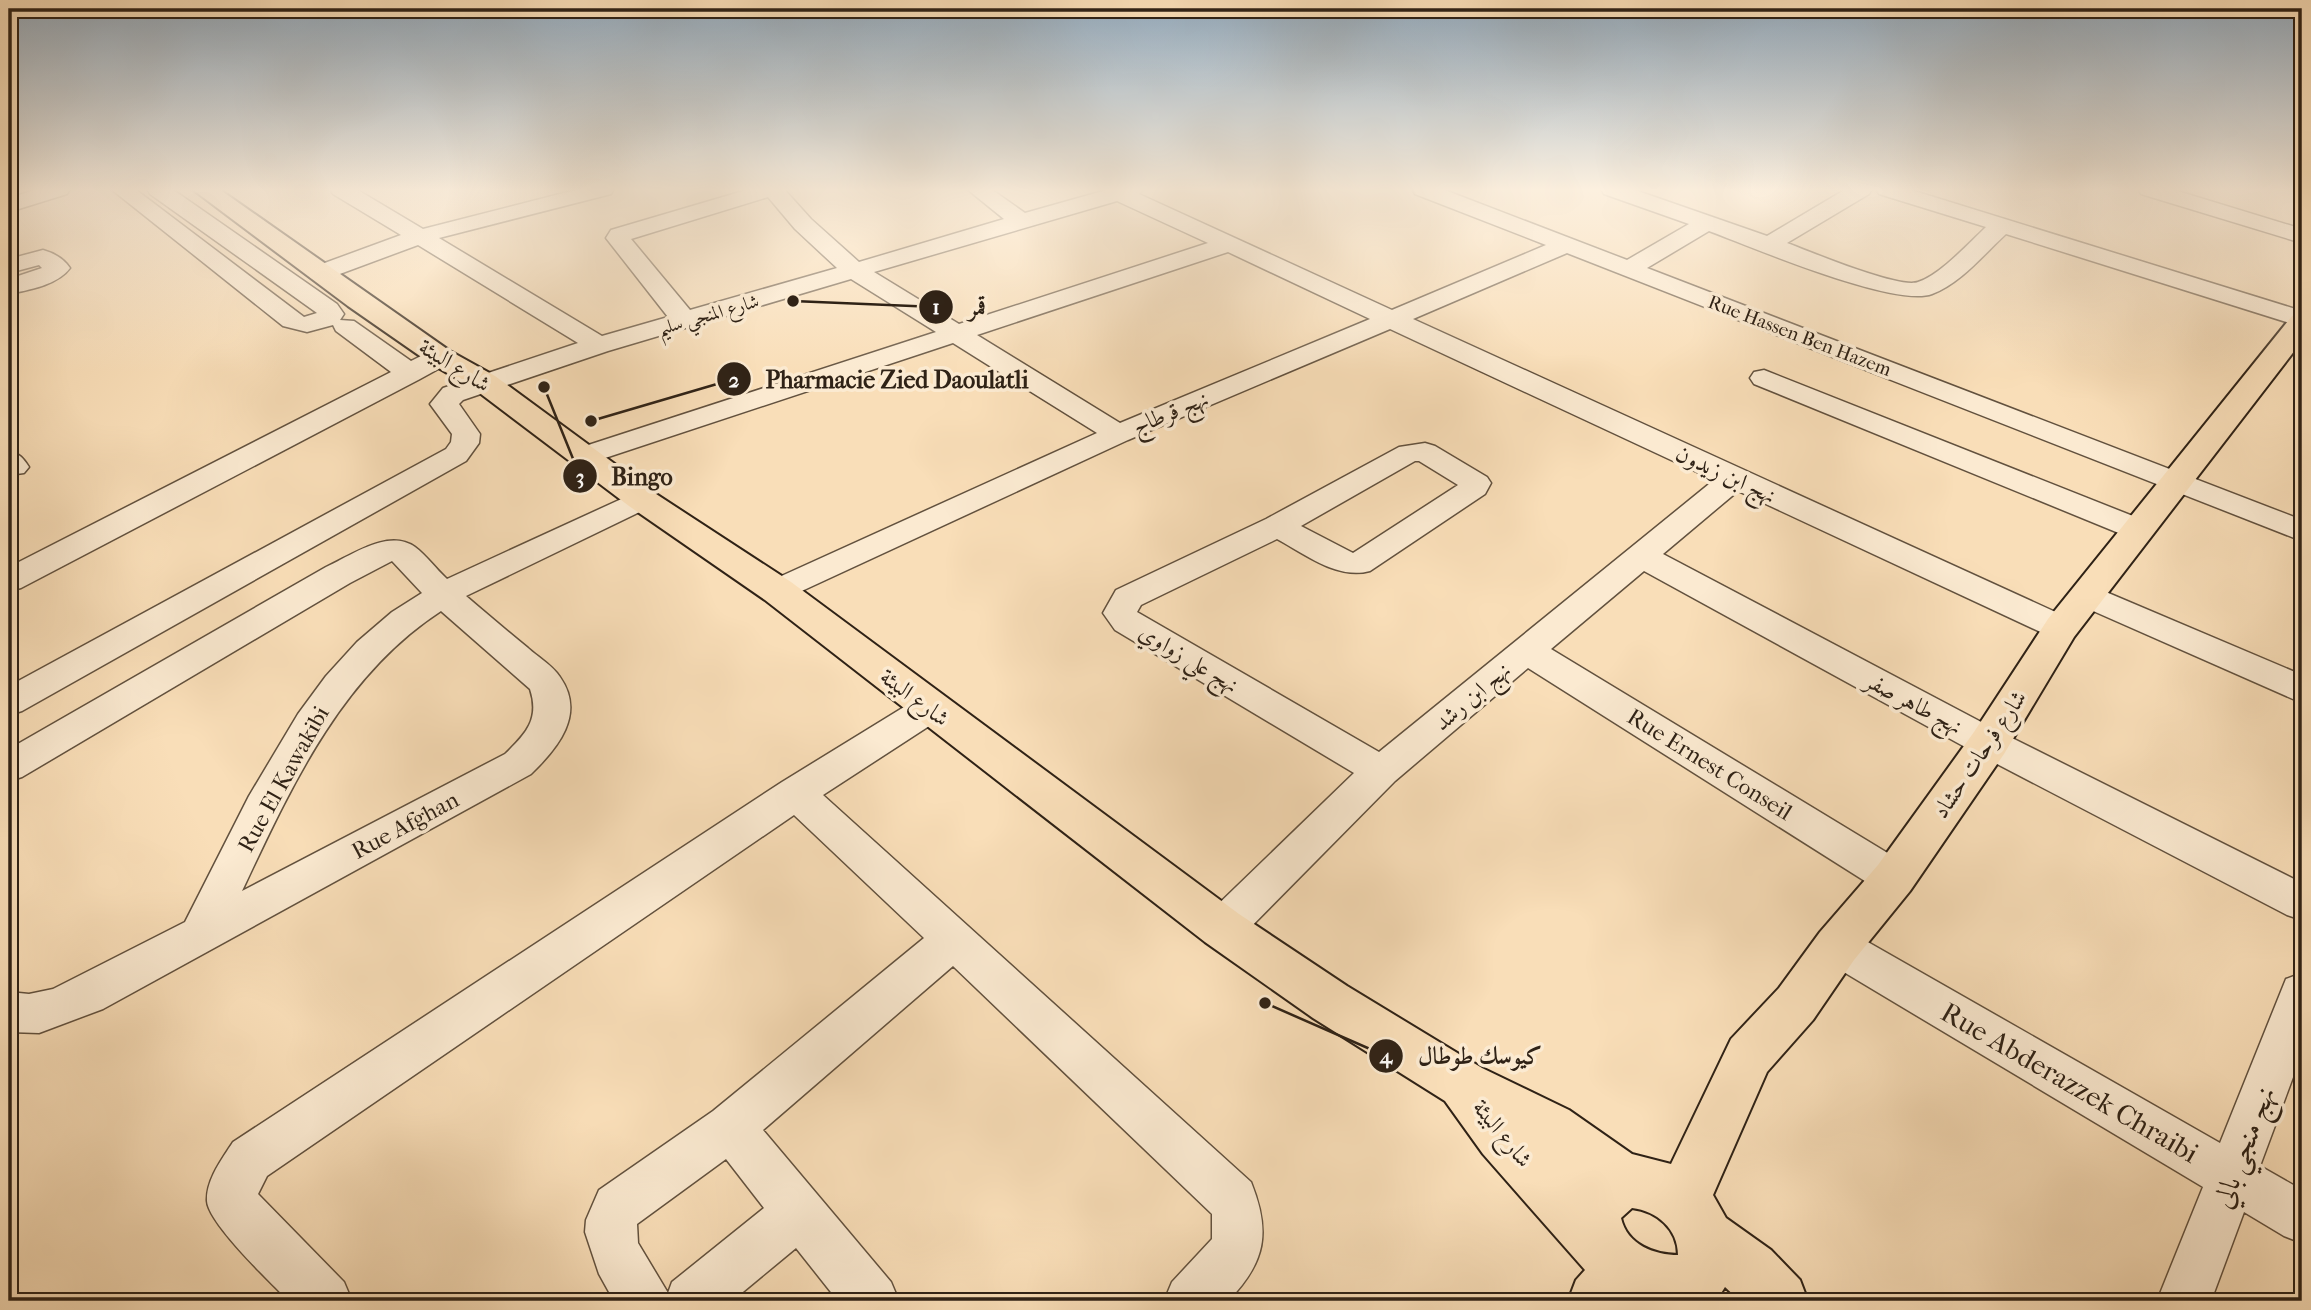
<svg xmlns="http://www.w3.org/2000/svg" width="2311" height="1310" font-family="'IM FELL French Canon',Amiri,serif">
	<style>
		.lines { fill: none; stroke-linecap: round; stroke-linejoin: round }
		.minor-casing { stroke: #62513e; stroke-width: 3 }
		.major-casing { stroke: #2f2216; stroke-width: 4 }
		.minor { fill: #fbead1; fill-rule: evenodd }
		.major { fill: #f9deb8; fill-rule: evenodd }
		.labels { text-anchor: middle; stroke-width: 7; stroke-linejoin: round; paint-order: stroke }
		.far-street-label { font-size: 19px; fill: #2f2216; stroke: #fbead1 }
		.street-label { font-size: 23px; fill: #2f2216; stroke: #fbead1 }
		.near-street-label { font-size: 28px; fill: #2f2216; stroke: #fbead1 }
		.leader { fill: none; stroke: #2f2216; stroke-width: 2.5 }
		.callout-dot { fill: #2f2216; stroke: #fbead1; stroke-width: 2.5 }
		.mark-label { font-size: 21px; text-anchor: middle; font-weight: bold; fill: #fff }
		.callout-label { font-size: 24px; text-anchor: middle; font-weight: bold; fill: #2f2216; stroke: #fbead1; stroke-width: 7; stroke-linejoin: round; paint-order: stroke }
	</style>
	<rect width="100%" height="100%" fill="#f9deb8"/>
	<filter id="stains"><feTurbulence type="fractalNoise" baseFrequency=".00286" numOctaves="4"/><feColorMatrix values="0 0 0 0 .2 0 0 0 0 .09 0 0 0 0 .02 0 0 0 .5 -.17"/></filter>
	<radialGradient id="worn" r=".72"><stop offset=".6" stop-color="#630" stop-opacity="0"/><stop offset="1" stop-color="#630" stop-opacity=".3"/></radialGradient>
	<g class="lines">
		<defs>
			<path id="minor" d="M 38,189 L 70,189 L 67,194 L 9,212 L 9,198 Z
				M 111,189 L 135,189 L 304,317 L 317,313 L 150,194 L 147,189 L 172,189 L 337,304 L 344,314 L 340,320 L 354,321 L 411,361 L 431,351 L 440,349 L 449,351 L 453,357 L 449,363 L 420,379 L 21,588 L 9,591 L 9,567 L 391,372 L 336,331 L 333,325 L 307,332 L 283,326 Z
				M 330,189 L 356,189 L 423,229 L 579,189 L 614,189 L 611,194 L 439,238 L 602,336 L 668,317 L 606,238 L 611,230 L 750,189 L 784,189 L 811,219 L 859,262 L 1004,219 L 967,189 L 991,189 L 1025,213 L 1110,189 L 1144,189 L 1139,194 L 1392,310 L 1546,245 L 1415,194 L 1412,189 L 1442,189 L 1627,260 L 1689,224 L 1604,194 L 1601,189 L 1632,189 L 1767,236 L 1846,189 L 1872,189 L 1869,194 L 1787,243 C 1811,252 1899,289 1918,282 C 1940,275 1969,243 1986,227 L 1879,194 L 1876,189 L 1908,189 L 2302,311 L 2302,327 L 2006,234 C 1984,254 1960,284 1932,294 C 1895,308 1752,247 1709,231 L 1647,268 L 2302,520 L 2302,541 L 1567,253 L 1413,319 L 2073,620 L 2078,628 L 2073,636 L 2061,640 L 2049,636 L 1738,491 L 1663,554 L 2002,733 L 2302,883 L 2302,920 L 2287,915 L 1976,753 L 1644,571 L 1551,649 L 1909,866 L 1915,878 L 1909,890 L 1894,895 L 1879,890 L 1528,668 L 1395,781 L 1237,941 L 1222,946 L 1207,941 L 1201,928 L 1207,915 L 1354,773 L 1115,630 L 1103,613 L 1116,590 L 1266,519 L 1399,447 L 1425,443 L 1435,446 L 1487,477 L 1491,483 L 1485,494 L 1370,571 C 1337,580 1305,554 1277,539 L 1141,605 L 1137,612 L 1379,752 L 1714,480 L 1390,329 L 1128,440 L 778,602 L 766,599 L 761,591 L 766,583 L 1097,433 L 953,343 L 596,461 L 586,464 L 576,461 L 571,455 L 576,449 L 936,332 L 851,279 L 608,351 L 463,400 L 459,404 L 480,434 L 479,443 L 466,461 L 22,711 L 9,715 L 9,686 L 446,449 L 451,442 L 452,434 L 430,404 L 443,388 L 578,343 L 418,245 L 329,278 L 320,280 L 311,278 L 308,273 L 311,268 L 401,235 L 333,194 ZM 768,197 L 795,229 L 837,268 L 690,310 L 631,239 ZM 1117,201 L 1208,243 L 959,324 L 874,272 ZM 1228,252 L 1370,319 L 1120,423 L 977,335 ZM 1415,461 L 1419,461 L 1458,485 L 1353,553 L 1301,526 Z
				M 2138,189 L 2171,189 L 2302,229 L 2302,243 L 2141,194 Z
				M 43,250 C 54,253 64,259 70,268 C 58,285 28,290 9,294 L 9,279 L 42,268 L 39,265 L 9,273 L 9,259 Z
				M 1764,370 L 2148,522 L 2153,529 L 2148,536 L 2137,539 L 2126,536 L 1754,384 L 1750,378 L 1754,372 Z
				M 9,451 C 20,454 23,458 29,467 L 24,473 L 9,475 Z
				M 641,490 L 652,492 L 656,499 L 652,506 L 466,596 C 487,614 507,631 528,648 C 538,657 553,666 560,677 C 586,714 558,748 531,774 L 103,1009 L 39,1033 L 9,1032 L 9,992 L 29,994 L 53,989 L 185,922 L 249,796 L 298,714 L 326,676 L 357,642 L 392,612 L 422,593 L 392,561 L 350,583 L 22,777 L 9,781 L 9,749 L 326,567 C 351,556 388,528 415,547 C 426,555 436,569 447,579 ZM 441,611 L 530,689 C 540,719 526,734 505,754 L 242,891 C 291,787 341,676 441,611 Z
				M 2087,584 L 2302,675 L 2302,703 L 2075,603 L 2070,595 L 2075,587 Z
				M 930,695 L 943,699 L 948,708 L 943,717 L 823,795 L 1251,1182 C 1271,1232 1266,1262 1228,1301 L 1164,1301 L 1172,1282 L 1212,1239 L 1212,1214 L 953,966 L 763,1130 L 891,1282 L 899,1301 L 838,1301 L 796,1248 L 732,1301 L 614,1301 L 599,1274 L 585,1232 L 586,1220 L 599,1190 L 713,1111 L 924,938 L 794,815 L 267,1176 L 258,1194 L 344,1282 L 352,1301 L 289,1301 C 271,1283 208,1223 207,1201 C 206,1180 222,1159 233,1142 L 782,782 L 917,699 ZM 726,1159 L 764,1208 L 672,1282 L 668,1293 L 638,1243 L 637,1224 Z
				M 1837,927 L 1852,933 L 2220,1143 L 2286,979 L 2302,973 L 2302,1053 L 2260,1166 L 2302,1190 L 2302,1243 L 2284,1236 L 2244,1212 L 2211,1301 L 2157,1301 L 2203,1187 L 1822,959 L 1815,946 L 1822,933 Z"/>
			<path id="major" d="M 192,189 L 219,189 L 450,351 L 495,376 L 653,492 L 791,582 L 1239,914 L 1347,986 L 1482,1068 L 1569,1110 L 1632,1154 L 1671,1164 L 1731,1039 L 1779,988 L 1820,932 L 1878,865 L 1974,732 L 2048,619 L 2292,316 L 2302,314 L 2302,341 L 2074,637 L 2004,754 L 1910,891 L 1854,960 L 1813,1020 L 1767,1072 L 1713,1195 L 1726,1218 L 1771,1250 L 1800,1280 L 1808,1301 L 1740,1301 L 1725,1287 L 1718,1298 L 1712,1301 L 1568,1301 L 1576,1280 L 1585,1270 L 1483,1154 L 1445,1101 L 1313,1018 L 1205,942 L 765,600 L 629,506 L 473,388 L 430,363 L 348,306 ZM 1632,1208 C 1657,1211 1678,1229 1678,1255 C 1655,1255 1627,1245 1621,1218 Z"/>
		</defs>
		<!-- minor casing -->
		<use href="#minor" class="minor-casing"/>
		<!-- major casing -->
		<use href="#major" class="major-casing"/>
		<!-- minor -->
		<use href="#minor" class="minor"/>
		<!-- major -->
		<use href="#major" class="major"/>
	</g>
	<!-- sky -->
	<linearGradient id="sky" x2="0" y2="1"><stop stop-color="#93abbf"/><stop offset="0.51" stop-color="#fcf0df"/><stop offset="1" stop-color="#fcf0df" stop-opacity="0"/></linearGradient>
	<rect width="2311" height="372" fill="url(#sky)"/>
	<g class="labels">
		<!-- far-street labels -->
		<g class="far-street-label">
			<text transform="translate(708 314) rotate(-16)" y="7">شارع المنجي سليم</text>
			<text transform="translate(1800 335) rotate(21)" y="7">Rue Hassen Ben Hazem</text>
		</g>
		<!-- street labels -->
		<g class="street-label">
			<text transform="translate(455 365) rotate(32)" y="8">شارع البيئة</text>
			<text transform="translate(1170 412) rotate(-22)" y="8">نهج قرطاج</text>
			<text transform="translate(1726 474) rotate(25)" y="8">نهج ابن زيدون</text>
			<text transform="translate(1189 658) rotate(31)" y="8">نهج علي زواوي</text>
			<text transform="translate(1472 696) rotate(-40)" y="8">نهج ابن رشد</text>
			<text transform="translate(915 697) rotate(37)" y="8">شارع البيئة</text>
			<text transform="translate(1914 703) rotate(28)" y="8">نهج طاهر صفر</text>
			<text transform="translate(1979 754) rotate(-56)" y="8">شارع فرحات حشاد</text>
			<text transform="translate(1710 764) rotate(32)" y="8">Rue Ernest Conseil</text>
			<text transform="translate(283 779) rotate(-61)" y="8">Rue El Kawakibi</text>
			<text transform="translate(405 825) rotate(-28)" y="8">Rue Afghan</text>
			<text transform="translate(1503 1133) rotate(51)" y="8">شارع البيئة</text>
		</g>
		<!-- near-street labels -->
		<g class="near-street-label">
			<text transform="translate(2070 1082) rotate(30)" y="10">Rue Abderazzek Chraibi</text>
			<text transform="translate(2243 1147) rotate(-69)" y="10">نهج منجي بالي</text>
		</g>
	</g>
	<!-- callouts -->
	<path class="leader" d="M793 301L936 307M591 421L734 379M544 387L580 476M1265 1003L1386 1056"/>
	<g class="callout-dot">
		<circle cx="793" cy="301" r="7"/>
		<circle cx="591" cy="421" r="7"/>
		<circle cx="544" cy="387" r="7"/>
		<circle cx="1265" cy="1003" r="7"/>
		<circle cx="936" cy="307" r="18"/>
		<circle cx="734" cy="379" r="18"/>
		<circle cx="580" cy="476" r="18"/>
		<circle cx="1386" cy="1056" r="18"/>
	</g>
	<g class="mark-label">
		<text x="936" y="314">1</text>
		<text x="734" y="387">2</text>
		<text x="580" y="484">3</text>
		<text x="1386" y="1063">4</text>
	</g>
	<g class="callout-label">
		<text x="977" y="315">قمر</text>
		<text x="897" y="388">Pharmacie Zied Daoulatli</text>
		<text x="642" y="485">Bingo</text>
		<text x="1480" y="1064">كيوسك طوطال</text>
	</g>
	<!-- margin -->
	<rect width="2311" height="1310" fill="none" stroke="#f9deb8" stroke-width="35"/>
	<rect x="10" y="10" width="2290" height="1289" fill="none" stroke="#2f2216" stroke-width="3.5"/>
	<rect x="18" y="18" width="2276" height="1275" fill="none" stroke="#2f2216" stroke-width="2"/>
	<rect width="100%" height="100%" filter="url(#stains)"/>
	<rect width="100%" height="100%" fill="url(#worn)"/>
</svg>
